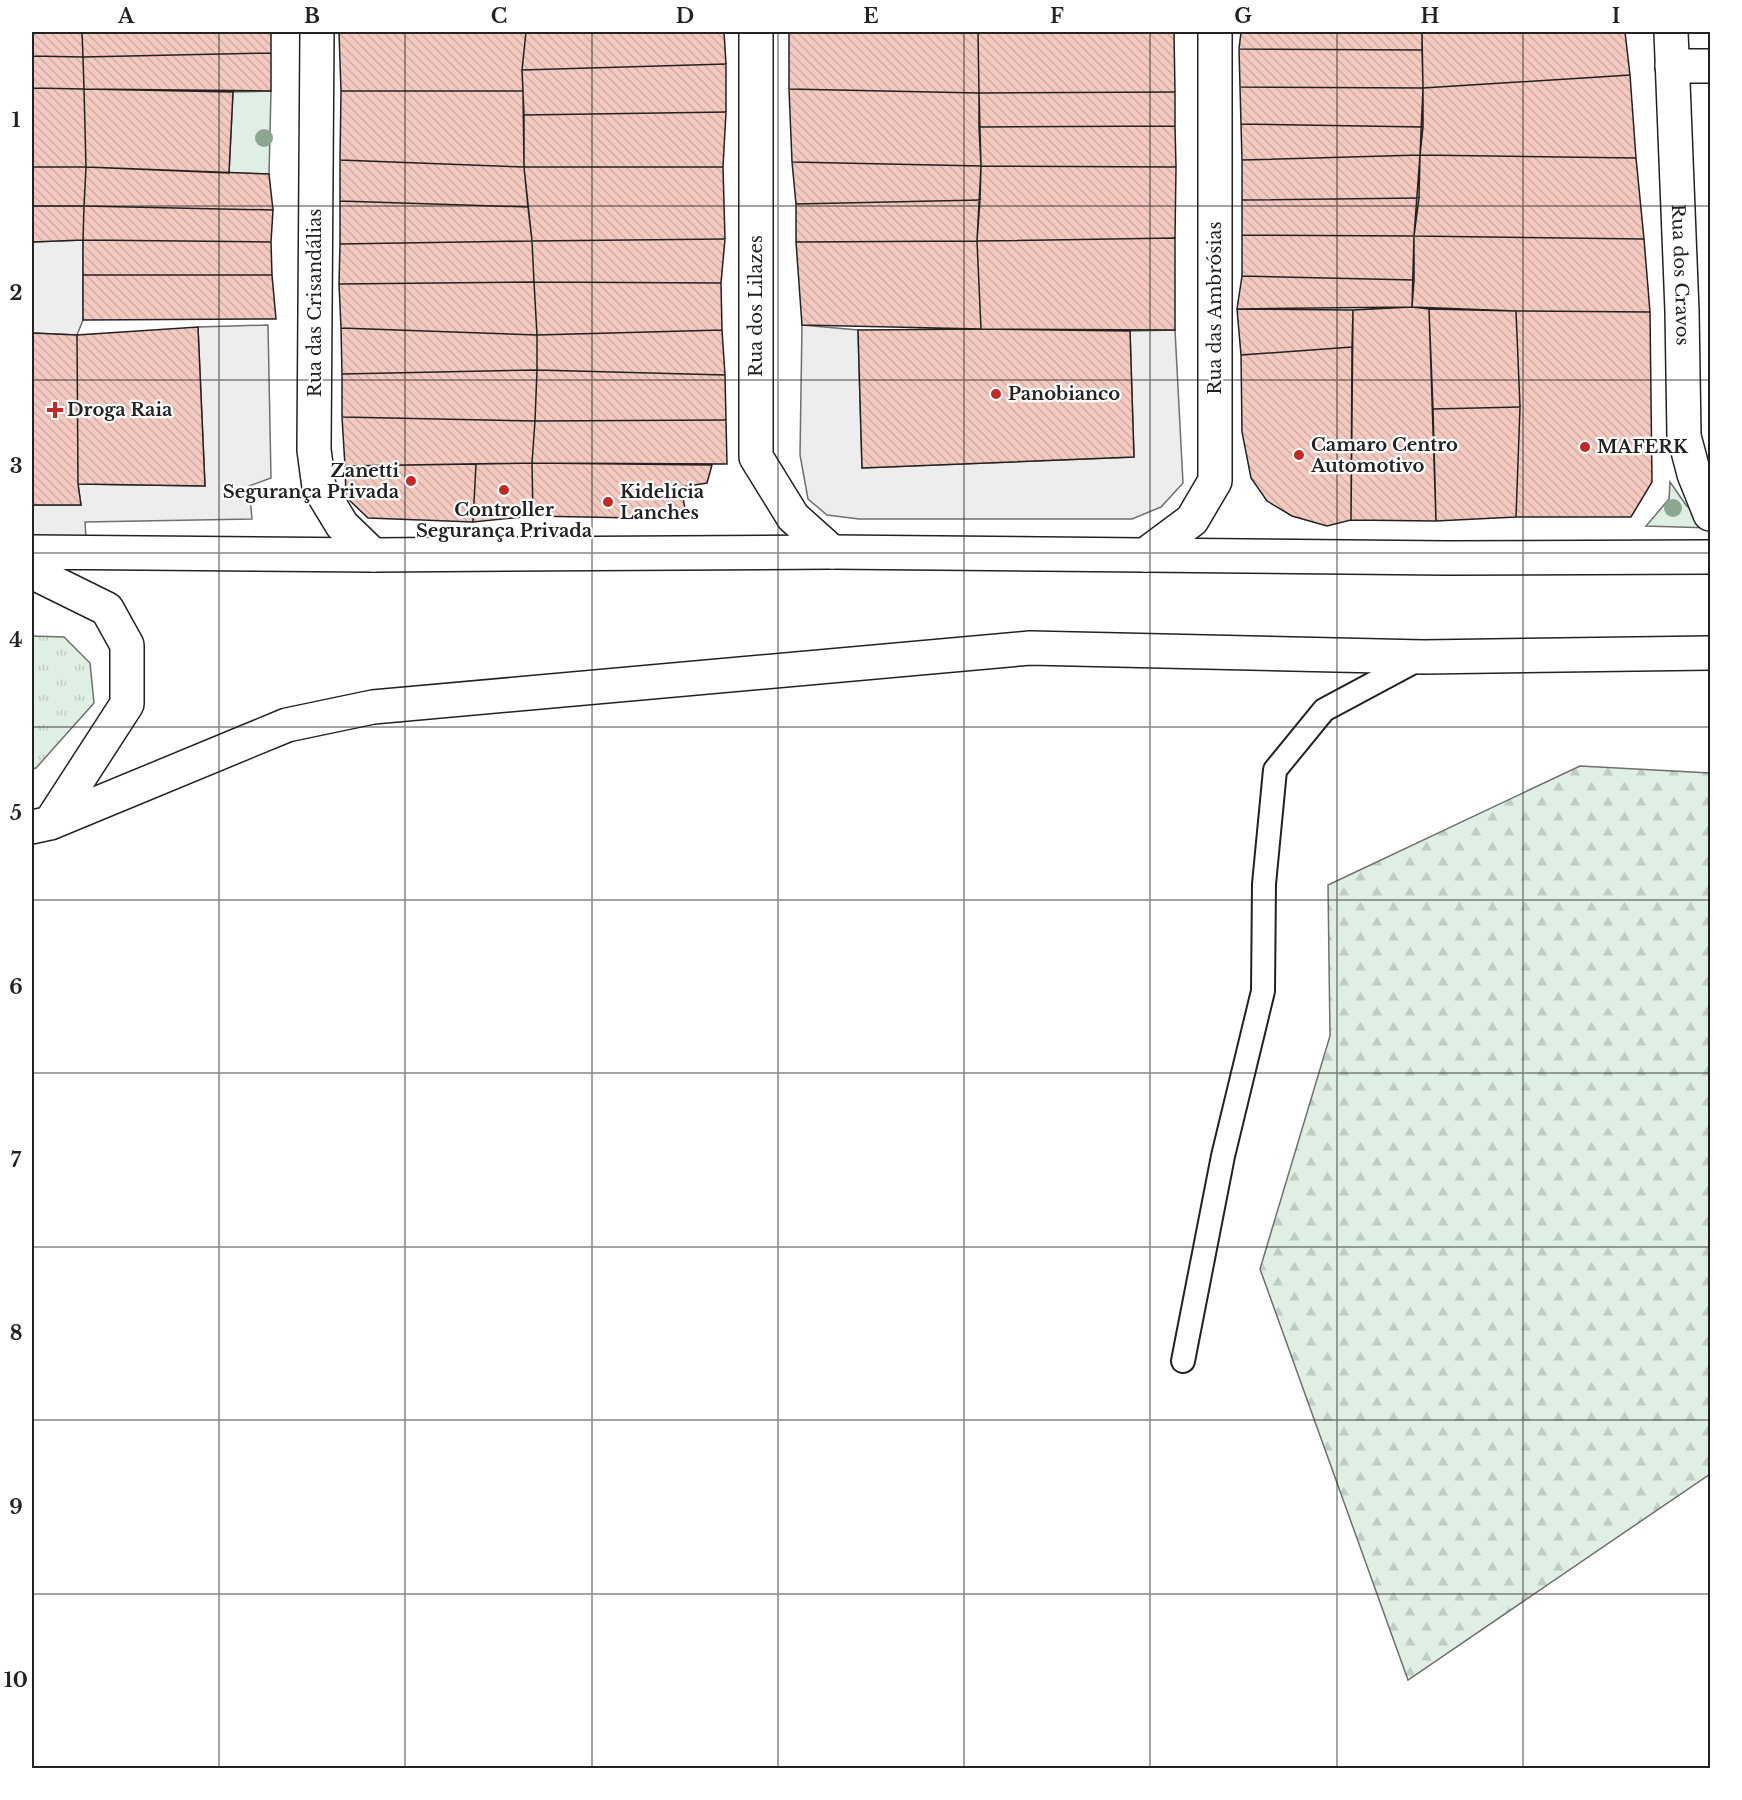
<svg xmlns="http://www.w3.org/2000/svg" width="1742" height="1800" font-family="'Libre Baskerville',serif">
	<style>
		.grass { fill: url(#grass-tufts); stroke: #6f6f6f; stroke-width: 1.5 }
		.forest { fill: url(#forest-firs); stroke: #6f6f6f; stroke-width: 1.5 }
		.green { fill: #e0efe3; stroke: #6f6f6f; stroke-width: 1.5 }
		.parking { fill: #ededed; stroke: #6f6f6f; stroke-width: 1.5 }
		.building { fill: url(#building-back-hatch); stroke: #222; stroke-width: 1.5 }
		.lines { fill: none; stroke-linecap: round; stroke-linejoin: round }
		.service-casing { stroke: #222; stroke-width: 26 }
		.minor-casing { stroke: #222; stroke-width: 36 }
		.secondary-casing { stroke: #222; stroke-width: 36 }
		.service { stroke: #fff; stroke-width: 22 }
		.minor { stroke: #fff; stroke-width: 33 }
		.secondary { stroke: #fff; stroke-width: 33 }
		.tree { fill: #8da692 }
		.grid { fill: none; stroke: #222; stroke-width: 1.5; stroke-opacity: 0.55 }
		.poi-dot { fill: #c62828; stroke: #fff; stroke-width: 2 }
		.labels { text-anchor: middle; stroke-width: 4.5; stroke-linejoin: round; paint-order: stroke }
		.street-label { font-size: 18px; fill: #222; stroke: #fff }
		.poi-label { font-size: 18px; font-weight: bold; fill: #222; stroke: #fff; text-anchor: start }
		.neatline { fill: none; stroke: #222; stroke-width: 2 }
		.grid-label { font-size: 20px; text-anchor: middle; font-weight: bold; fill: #222 }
	</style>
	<defs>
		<pattern id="grass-tufts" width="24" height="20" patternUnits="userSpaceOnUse" patternTransform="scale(1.5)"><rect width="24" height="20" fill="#e0efe3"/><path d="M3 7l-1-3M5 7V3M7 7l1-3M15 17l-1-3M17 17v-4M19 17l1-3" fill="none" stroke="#c0cdc2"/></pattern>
		<pattern id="forest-firs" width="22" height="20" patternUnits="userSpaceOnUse" patternTransform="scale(1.5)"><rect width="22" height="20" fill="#e0efe3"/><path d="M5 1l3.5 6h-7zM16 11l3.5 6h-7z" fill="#c0cdc2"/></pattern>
		<pattern id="building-back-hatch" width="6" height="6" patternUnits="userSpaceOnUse" patternTransform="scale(1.5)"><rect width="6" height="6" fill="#f3c9c0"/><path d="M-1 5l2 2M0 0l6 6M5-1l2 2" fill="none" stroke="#d0aca5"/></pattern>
	</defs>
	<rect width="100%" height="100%" fill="#fff"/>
	<!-- grass -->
	<path class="grass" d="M 32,636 L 64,637 L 90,663 L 94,703 L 36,768 L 32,769 Z"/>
	<!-- forest -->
	<path class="forest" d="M 1580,766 L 1710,773 L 1710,1474 L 1408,1680 L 1260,1269 L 1330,1036 L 1328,885 Z"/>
	<!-- green -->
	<path class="green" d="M 271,91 L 269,174 L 229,173 L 233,92 Z
		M 1670,482 L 1686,505 L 1710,528 L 1646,526 L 1669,499 Z"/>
	<!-- parking -->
	<path class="parking" d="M 83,240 L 83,320 L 77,335 L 32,333 L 32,242 Z
		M 268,325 L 271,478 L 249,486 L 252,519 L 85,522 L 86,539 L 32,539 L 32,505 L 81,505 L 78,484 L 205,486 L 198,327 Z
		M 802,325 L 858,330 L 862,468 L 1134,457 L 1130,331 L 1175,330 L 1183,483 L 1161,507 L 1132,519 L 859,519 L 827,515 L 808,499 L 800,455 Z"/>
	<!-- building -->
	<path class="building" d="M 32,32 L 82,32 L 83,57 L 32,56 Z
		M 82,32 L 271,32 L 271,53 L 83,57 Z
		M 339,32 L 526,32 L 522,70 L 523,91 L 341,91 Z
		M 526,32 L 724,32 L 726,64 L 522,70 Z
		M 789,32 L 978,32 L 979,93 L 789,89 Z
		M 978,32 L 1174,32 L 1175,92 L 979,93 Z
		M 1241,32 L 1422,32 L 1422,50 L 1239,49 Z
		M 1422,32 L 1625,32 L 1630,75 L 1423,88 Z
		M 1239,49 L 1422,50 L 1423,88 L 1240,87 Z
		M 271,53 L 271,91 L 84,89 L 83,57 Z
		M 32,56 L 83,57 L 84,89 L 32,88 Z
		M 726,64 L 726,112 L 524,115 L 522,70 Z
		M 1630,75 L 1636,158 L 1420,155 L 1423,88 Z
		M 1240,87 L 1423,88 L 1423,127 L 1241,124 Z
		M 32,88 L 84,89 L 86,167 L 32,167 Z
		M 84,89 L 233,92 L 229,173 L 86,167 Z
		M 789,89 L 979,93 L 981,166 L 792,162 Z
		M 341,91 L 523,91 L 524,167 L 340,160 Z
		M 1175,92 L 1175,126 L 979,127 L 979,93 Z
		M 726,112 L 723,167 L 524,167 L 524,115 Z
		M 1241,124 L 1423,127 L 1420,155 L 1242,160 Z
		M 1175,126 L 1176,167 L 981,166 L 979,127 Z
		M 1420,155 L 1419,198 L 1242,200 L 1242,160 Z
		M 1420,155 L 1636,158 L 1644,239 L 1414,236 Z
		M 340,160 L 524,167 L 528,207 L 340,201 Z
		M 792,162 L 981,166 L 980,200 L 796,204 Z
		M 981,166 L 1176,167 L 1175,238 L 977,241 Z
		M 32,167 L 86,167 L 84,206 L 32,206 Z
		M 86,167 L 269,174 L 273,210 L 84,206 Z
		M 524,167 L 723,167 L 725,239 L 532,241 Z
		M 1419,198 L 1414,236 L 1242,235 L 1242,200 Z
		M 980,200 L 977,241 L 796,242 L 796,204 Z
		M 340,201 L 528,207 L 532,241 L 340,244 Z
		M 32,206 L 84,206 L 83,240 L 32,242 Z
		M 84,206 L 273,210 L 271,242 L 83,240 Z
		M 1242,235 L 1414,236 L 1414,280 L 1242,276 Z
		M 1414,236 L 1644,239 L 1650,312 L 1516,311 L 1412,307 Z
		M 1175,238 L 1175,330 L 981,329 L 977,241 Z
		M 725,239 L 721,283 L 534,282 L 532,241 Z
		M 83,240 L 271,242 L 272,275 L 83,275 Z
		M 532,241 L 534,282 L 339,284 L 340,244 Z
		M 977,241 L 981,329 L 802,325 L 796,242 Z
		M 83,275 L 272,275 L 276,319 L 83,320 Z
		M 1242,276 L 1414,280 L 1412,307 L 1237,309 Z
		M 534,282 L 721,283 L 722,330 L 537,335 Z
		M 534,282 L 537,335 L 341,328 L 339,284 Z
		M 1412,307 L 1429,309 L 1436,521 L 1351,520 L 1353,310 Z
		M 1237,309 L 1353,310 L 1352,347 L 1241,355 Z
		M 1429,309 L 1516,311 L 1520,407 L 1433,409 Z
		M 1516,311 L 1650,312 L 1652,482 L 1631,517 L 1516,517 L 1520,407 Z
		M 198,327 L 205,486 L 78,484 L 77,335 Z
		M 341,328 L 537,335 L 537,370 L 342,374 Z
		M 981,329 L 1130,331 L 1134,457 L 862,468 L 858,330 Z
		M 722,330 L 725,375 L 537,370 L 537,335 Z
		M 32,333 L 77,335 L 78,484 L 81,505 L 32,505 Z
		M 1352,347 L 1351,520 L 1327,526 L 1292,516 L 1267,501 L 1251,478 L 1242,432 L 1241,355 Z
		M 537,370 L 725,375 L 726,420 L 535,421 Z
		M 537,370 L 535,421 L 342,417 L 342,374 Z
		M 1520,407 L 1516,517 L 1436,521 L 1433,409 Z
		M 342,417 L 535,421 L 532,463 L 345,466 Z
		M 726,420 L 727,464 L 532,463 L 535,421 Z
		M 532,463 L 712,465 L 707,483 L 681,487 L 687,519 L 533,516 Z
		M 532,463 L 533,516 L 473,522 L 476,464 Z
		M 476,464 L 473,522 L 368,518 L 346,497 L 345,466 Z"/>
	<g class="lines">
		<defs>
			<path id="service" d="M 1183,1361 L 1223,1156 L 1263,991 L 1264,884 L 1275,770 L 1324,710 L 1421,658"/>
			<g id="minor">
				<path d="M 317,32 L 314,450 L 319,487 L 342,525 L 373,555"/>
				<path d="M 756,32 L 756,457 L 793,517 L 832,552"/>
				<path id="s1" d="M 1671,32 L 1682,311 L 1684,436 L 1694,474 L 1710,514"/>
				<path d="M 1672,66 L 1710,66"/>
				<path d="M 1145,555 L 1192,520 L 1215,481 L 1215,32"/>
			</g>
			<path id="secondary" d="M 32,552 L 373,555 L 832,552 L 1447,558 L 1710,557
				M 32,572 L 107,609 L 127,645 L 127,704 L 50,823
				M 32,827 L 50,823 L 287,725 L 373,707 L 1030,648 L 1424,657 L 1710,653"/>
		</defs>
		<!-- service casing -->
		<use href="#service" class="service-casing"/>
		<!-- minor casing -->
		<use href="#minor" class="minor-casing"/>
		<!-- secondary casing -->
		<use href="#secondary" class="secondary-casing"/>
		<!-- service -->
		<use href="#service" class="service"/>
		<!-- minor -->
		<use href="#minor" class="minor"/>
		<!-- secondary -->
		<use href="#secondary" class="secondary"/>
	</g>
	<!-- trees -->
	<g class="tree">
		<circle cx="264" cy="138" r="9"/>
		<circle cx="1673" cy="508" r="9"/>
	</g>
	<!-- grid -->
	<path class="grid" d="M 219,32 L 219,1768M 405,32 L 405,1768M 592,32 L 592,1768M 778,32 L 778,1768M 964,32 L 964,1768M 1150,32 L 1150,1768M 1337,32 L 1337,1768M 1523,32 L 1523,1768M 32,206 L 1710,206M 32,380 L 1710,380M 32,553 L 1710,553M 32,727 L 1710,727M 32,900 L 1710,900M 32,1073 L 1710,1073M 32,1247 L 1710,1247M 32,1420 L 1710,1420M 32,1594 L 1710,1594"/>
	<!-- markers -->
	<g class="poi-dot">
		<circle cx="996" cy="394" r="6"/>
		<path d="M52 401h6v6h6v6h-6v6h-6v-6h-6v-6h6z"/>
		<circle cx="1585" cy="447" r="6"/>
		<circle cx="1299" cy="455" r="6"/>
		<circle cx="411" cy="481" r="6"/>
		<circle cx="504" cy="490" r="6"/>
		<circle cx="608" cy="502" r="6"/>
	</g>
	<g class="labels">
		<!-- street labels -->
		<g class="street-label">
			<text dy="6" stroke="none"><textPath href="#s1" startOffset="243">Rua dos Cravos</textPath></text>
			<text transform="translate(315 303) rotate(-90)" y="6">Rua das Crisandálias</text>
			<text transform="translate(756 306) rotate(-90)" y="6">Rua dos Lilazes</text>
			<text transform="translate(1215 308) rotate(-90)" y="6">Rua das Ambrósias</text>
		</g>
		<!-- poi labels -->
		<g class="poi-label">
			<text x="1008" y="400">Panobianco</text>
			<text x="67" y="416">Droga Raia</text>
			<text x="1311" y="451">Camaro Centro<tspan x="1311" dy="21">Automotivo</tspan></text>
			<text x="1597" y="453">MAFERK</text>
			<text x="399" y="477" text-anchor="end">Zanetti<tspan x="399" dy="21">Segurança Privada</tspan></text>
			<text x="620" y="498">Kidelícia<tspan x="620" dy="21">Lanches</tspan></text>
			<text x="504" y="516" text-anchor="middle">Controller<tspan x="504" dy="21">Segurança Privada</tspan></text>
		</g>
	</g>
	<!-- border -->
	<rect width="1742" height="1800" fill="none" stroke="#ffffff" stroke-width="66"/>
	<rect x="33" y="33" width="1676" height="1734" class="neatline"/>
	<g class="grid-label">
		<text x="126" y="23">A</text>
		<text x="312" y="23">B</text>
		<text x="499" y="23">C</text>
		<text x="685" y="23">D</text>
		<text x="871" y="23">E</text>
		<text x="1057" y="23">F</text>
		<text x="1243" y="23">G</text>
		<text x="1430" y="23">H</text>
		<text x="1616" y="23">I</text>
		<text x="16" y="127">1</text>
		<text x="16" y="300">2</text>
		<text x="16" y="473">3</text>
		<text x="16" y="647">4</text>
		<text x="16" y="820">5</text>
		<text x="16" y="994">6</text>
		<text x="16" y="1167">7</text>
		<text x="16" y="1340">8</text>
		<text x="16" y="1514">9</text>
		<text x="16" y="1687">10</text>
	</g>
</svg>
